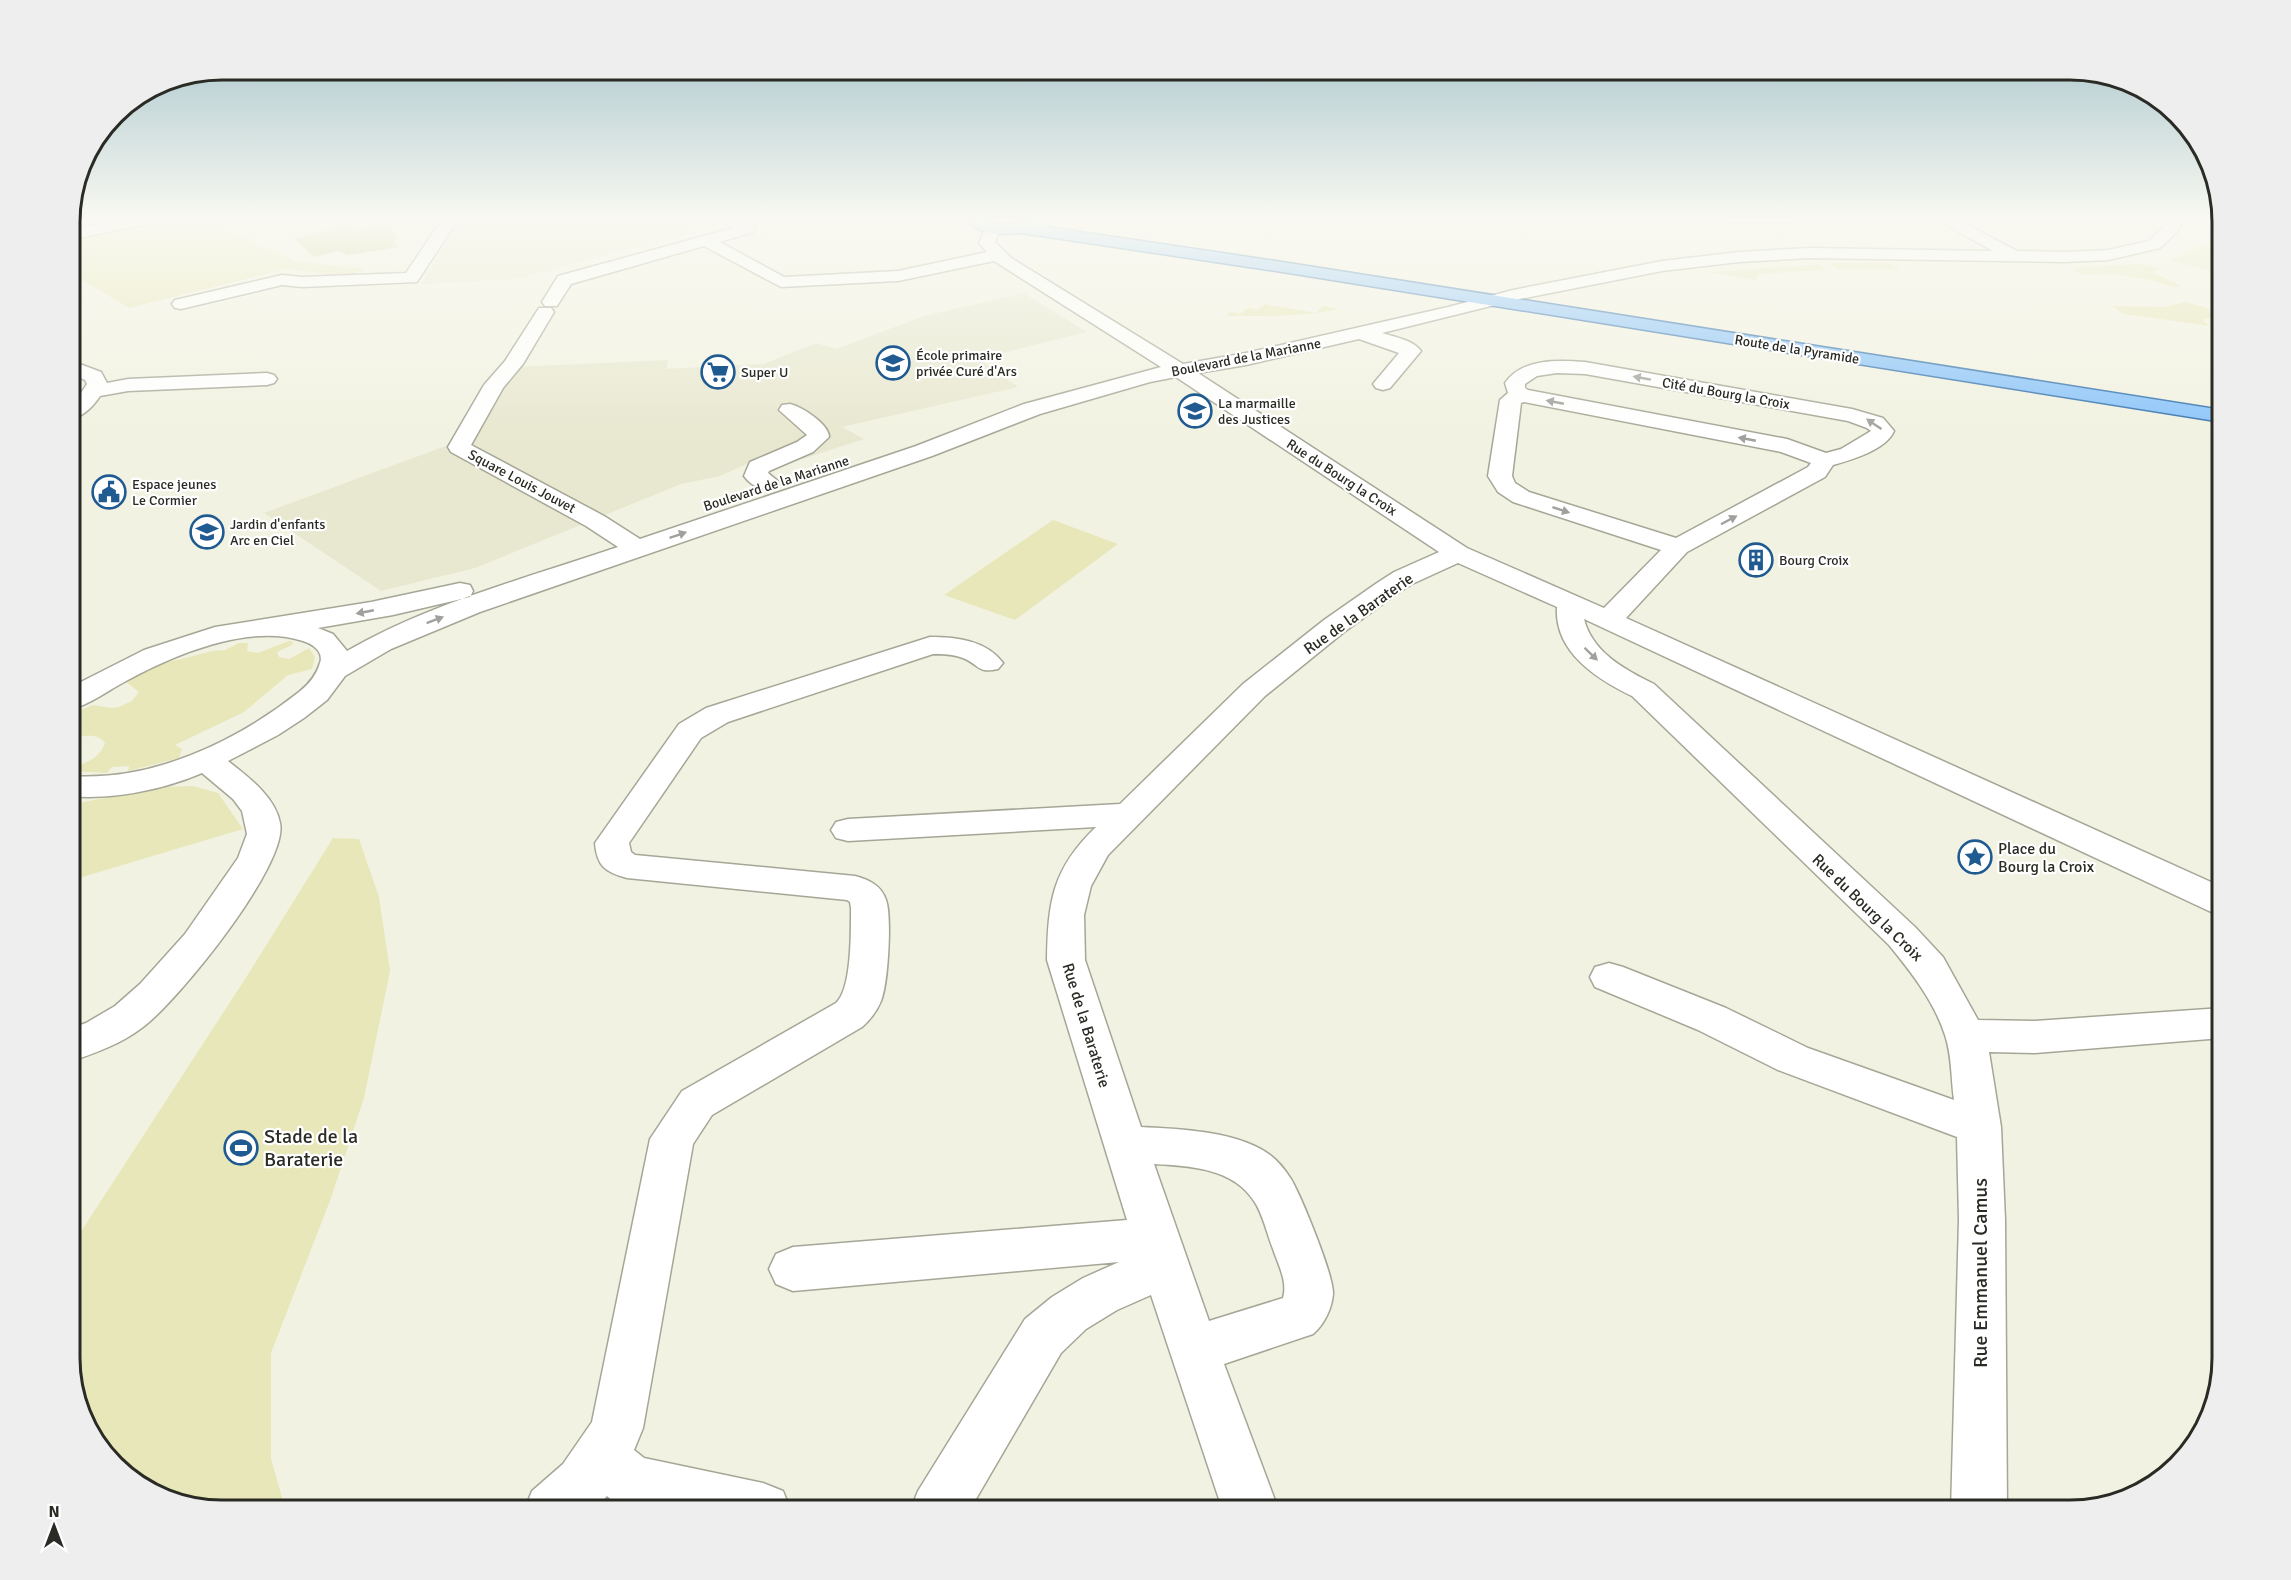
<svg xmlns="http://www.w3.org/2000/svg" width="2291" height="1580" font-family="Signika,sans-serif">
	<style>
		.built { fill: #e8e8d0 }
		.green { fill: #e8e7b9 }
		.water { fill: #cecc92 }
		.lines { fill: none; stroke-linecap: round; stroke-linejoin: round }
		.minor-casing { stroke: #a6a697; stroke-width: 3 }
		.major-casing { stroke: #3674ae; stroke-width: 3 }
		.minor { fill: #fff; fill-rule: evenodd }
		.major { fill: #8ac4fa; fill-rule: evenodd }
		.oneway { fill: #a0a09d }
		.labels { text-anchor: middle; stroke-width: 4.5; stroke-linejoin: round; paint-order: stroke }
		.far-street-label { font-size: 14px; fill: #2b2b25; stroke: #fff }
		.far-poi-label { font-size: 14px; fill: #2b2b25; stroke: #fff; text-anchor: start }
		.street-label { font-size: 16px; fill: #2b2b25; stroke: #fff }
		.poi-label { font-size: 16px; fill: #2b2b25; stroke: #fff; text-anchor: start }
		.near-poi-label { font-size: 20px; fill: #2b2b25; stroke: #fff; text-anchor: start }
		.near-street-label { font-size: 20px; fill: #2b2b25; stroke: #fff }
		.rim { fill: none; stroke: #2b2b25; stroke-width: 3 }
	</style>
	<rect width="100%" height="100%" fill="#f2f2e2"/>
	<!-- built -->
	<path class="built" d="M 462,218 L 671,218 L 670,222 L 692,228 L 688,234 L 516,279 L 421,284 Z
		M 1023,293 L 1087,332 L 979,359 L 1018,387 L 842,427 L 864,439 L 803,459 L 780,449 L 720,476 L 681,484 L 475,568 L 381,591 L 264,513 L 451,444 L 497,368 L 668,360 L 666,369 L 764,364 L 816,343 L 836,349 L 924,316 Z"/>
	<!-- green -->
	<path class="green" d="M 171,218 L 205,218 L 296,262 L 366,269 L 348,276 L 286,269 L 129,308 L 69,272 L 69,241 Z
		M 2201,244 L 2212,245 L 2212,264 L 2222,266 L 2222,274 L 2170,260 L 2188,253 Z
		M 1831,263 L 1890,263 L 1900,270 L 1837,269 L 1829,264 Z
		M 1818,264 L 1826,270 L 1759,274 L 1756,280 L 1711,272 Z
		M 2142,264 L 2159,269 L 2152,272 L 2175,282 L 2181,287 L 2173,287 L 2151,280 L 2122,275 L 2081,274 L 2073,270 L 2077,267 Z
		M 2185,302 L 2211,309 L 2208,310 L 2215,317 L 2202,320 L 2210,326 L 2124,314 L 2112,306 L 2165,307 Z
		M 1265,304 L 1316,313 L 1323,306 L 1338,309 C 1301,317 1264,316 1227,316 L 1230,312 L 1240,314 L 1248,308 L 1258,310 Z
		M 1053,520 L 1118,544 L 1015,620 L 944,595 Z
		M 289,641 L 293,642 L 292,645 L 277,652 L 279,657 L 289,659 L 309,648 L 315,657 L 312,669 L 288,675 L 244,712 L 175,745 L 182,749 L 179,758 L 128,771 L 129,766 L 112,767 L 107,773 L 69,771 C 82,762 98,762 105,743 C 97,732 81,736 69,739 L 69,715 L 93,705 L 111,708 L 119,707 L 132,701 L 139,692 L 125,681 L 159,661 L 178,660 L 212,651 L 225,650 L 239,643 L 248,643 L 247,651 L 258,653 Z
		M 193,786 L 218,793 L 243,829 L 69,881 L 69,805 L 159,787 Z
		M 333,838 L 359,839 L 379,897 L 390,971 L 364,1098 L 331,1198 L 271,1353 L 271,1459 L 286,1511 L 222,1511 L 137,1485 L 89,1434 L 69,1368 L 69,1250 L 247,976 Z"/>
	<!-- water -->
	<path class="water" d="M 390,223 L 397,236 L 394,244 L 400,247 L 348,255 L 338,251 L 314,257 L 295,239 L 349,224 L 357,229 Z"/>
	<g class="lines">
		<defs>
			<path id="minor" d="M 128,218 L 159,218 L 151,223 L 69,240 L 69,230 Z
				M 443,218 L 459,218 L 417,282 L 302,287 L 282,285 L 181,309 L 175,308 L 172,304 L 175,300 L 282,275 L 302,277 L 406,273 Z
				M 719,218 L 739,218 L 755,229 L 753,232 L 720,242 L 784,277 L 898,271 L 987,252 L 979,243 L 987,225 L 993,223 L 999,225 L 1001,228 L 995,242 L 1011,258 L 1183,364 L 1246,353 L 1448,307 L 1513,290 L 1662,261 L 1739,252 L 1809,248 L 1993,251 L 1934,218 L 1954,218 L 2017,251 L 2065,252 L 2108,250 L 2149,241 L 2165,226 L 2169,218 L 2185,218 L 2177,232 L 2160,248 L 2108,260 L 2065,262 L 1809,258 L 1739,262 L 1662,271 L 1515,300 L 1382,333 C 1395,337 1413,340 1421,351 L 1390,388 L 1383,390 L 1376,388 L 1373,384 L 1399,353 L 1359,339 L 1246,365 L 1198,373 L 1467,548 L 1604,608 L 1661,550 L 1513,502 L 1498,492 L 1488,476 L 1500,400 L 1508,393 L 1505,383 C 1522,358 1558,360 1585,362 L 1852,409 L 1883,418 L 1894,431 C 1886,450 1851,460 1833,465 L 1825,477 L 1687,552 L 1626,618 L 2222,887 L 2222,915 L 2209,911 L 1584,619 C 1592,652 1625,670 1654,684 L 1915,927 L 1943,957 L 1978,1020 L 2035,1021 L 2222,1008 L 2222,1038 L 2035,1053 L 1989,1052 L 2001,1127 L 2005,1220 L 2007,1511 L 1951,1511 L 1959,1220 L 1957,1137 L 1778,1070 L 1698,1030 L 1595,987 L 1590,977 L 1595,967 L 1609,963 L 1623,967 L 1726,1008 L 1808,1048 L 1954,1100 C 1951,1079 1952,1055 1945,1035 C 1934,1001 1911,972 1889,945 L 1632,696 C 1597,679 1554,652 1557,607 L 1458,563 L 1412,584 L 1395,595 L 1344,632 L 1265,696 L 1108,855 L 1091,886 L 1084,915 L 1085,960 L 1141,1127 C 1179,1129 1238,1131 1270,1155 C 1277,1160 1286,1171 1291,1179 C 1301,1196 1334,1276 1333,1294 C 1332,1308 1324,1325 1313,1334 L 1224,1364 L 1279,1511 L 1223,1511 L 1151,1295 L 1117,1310 L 1086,1329 L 1061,1353 L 969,1511 L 910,1511 L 918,1491 L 1025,1319 L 1052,1297 L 1083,1278 L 1119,1262 L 793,1291 L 776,1284 L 769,1269 L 776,1254 L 793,1247 L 1127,1220 L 1047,960 C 1048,902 1052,869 1096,827 L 848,841 L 836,838 L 831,830 L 836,822 L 848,819 L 1120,804 L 1243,684 L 1324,620 L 1377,583 L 1394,572 L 1439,552 L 1176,377 L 1150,382 L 1040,414 L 932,456 L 480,612 L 391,649 L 345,676 L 327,700 L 304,718 L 278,735 L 228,761 C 248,777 275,796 280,823 C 289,864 178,1001 143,1027 C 121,1044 95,1053 69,1062 L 69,1029 L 86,1023 L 115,1006 L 140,984 L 185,934 L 238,858 L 247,834 L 242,811 L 233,799 L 202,773 C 162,790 113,800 69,796 L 69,776 C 152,782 236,742 299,692 C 309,684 316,676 320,663 C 324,652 313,644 303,641 C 249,623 173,655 126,681 C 107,691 89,705 69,710 L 69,688 L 144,650 L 215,627 L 371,602 L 460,583 L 470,585 L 473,591 L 470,597 L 393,615 L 318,628 L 333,634 L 347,651 C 430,603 527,578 618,547 L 586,526 L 451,452 L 448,447 L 484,385 L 505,361 L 539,308 L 551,308 L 554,312 L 523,364 L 503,388 L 471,445 L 604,516 L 640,539 L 916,446 L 1024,404 L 1161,367 L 994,261 L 898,281 L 781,287 L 704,246 L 571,284 L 557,306 L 545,306 L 542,302 L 558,276 L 733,228 ZM 1557,373 L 1585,374 L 1848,421 L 1867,428 L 1871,431 L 1841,449 L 1826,453 L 1787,439 L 1528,390 L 1525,388 L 1525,384 L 1537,376 ZM 1524,402 L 1781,452 L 1811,463 L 1808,467 L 1676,538 L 1529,492 L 1515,483 L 1512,476 L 1521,403 ZM 1154,1164 C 1190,1166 1233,1168 1254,1201 C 1263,1214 1267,1234 1273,1249 C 1278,1264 1288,1282 1283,1298 L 1209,1321 Z
				M 1716,218 L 1799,218 L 1791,223 L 1724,223 Z
				M 69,360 L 101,372 L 107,383 L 128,379 L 267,373 L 274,375 L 277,379 L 274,383 L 267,385 L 128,391 L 100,396 C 93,407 82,417 69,420 L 69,403 L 79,396 L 87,384 L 85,380 L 69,373 Z
				M 790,404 C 802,407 829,424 829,437 L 813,452 L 769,471 L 768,473 L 780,483 L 776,488 C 764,491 752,487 744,476 L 750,462 L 797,442 L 807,435 L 779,410 L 782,405 Z
				M 930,637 C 956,637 986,640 1003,663 L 998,669 C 977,674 979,664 963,658 C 953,654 943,654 933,654 L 728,722 L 701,738 L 629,843 L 631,852 L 635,855 L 855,876 C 869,880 881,885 886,900 C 892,917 888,984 881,1001 C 877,1011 870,1020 862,1027 L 712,1115 L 693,1144 L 643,1428 L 634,1450 L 644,1458 L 763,1483 L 783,1491 L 791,1511 L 640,1511 L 613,1501 L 607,1496 L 593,1511 L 524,1511 L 532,1491 L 563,1464 L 592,1422 L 650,1139 L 682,1091 L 836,1003 C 852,989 851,930 851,908 L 850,902 L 847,900 L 627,878 C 605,872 597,866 595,843 L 679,724 L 706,708 Z"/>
			<path id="major" d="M 965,218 L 981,218 L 989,223 L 1004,225 L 1041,219 L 1047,221 L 1049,224 L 1047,227 L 1276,261 L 2222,410 L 2222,422 L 1276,271 L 1021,233 C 1001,235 978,236 965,218 Z"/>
		</defs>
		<!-- minor casing -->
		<use href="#minor" class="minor-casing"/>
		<!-- major casing -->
		<use href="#major" class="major-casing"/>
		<!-- minor -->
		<use href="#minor" class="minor"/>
		<!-- major -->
		<use href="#major" class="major"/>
	</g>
	<!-- one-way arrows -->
	<defs><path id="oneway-solid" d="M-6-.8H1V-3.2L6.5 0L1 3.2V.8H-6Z" transform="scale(1.5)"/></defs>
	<g class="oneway">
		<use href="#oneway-solid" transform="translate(1642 378) rotate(-170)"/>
		<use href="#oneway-solid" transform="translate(1555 402) rotate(-169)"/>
		<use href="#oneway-solid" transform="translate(1874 424) rotate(-146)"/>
		<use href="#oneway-solid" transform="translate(1747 439) rotate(-169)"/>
		<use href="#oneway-solid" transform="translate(1561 510) rotate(18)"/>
		<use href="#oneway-solid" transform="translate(1729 520) rotate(-28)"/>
		<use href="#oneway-solid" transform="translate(678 535) rotate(-19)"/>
		<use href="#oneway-solid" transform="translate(365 612) rotate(169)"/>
		<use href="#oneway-solid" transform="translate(435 620) rotate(-21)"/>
		<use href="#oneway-solid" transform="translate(1591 654) rotate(44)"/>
	</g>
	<!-- sky -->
	<linearGradient id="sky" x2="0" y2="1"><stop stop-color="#9dbec6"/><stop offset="0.5" stop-color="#f9f9f2"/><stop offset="1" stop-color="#f9f9f2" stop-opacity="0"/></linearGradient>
	<rect width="2291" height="439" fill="url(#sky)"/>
	<!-- icons -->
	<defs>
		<symbol id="school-ring" viewBox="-11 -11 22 22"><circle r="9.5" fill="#fff" stroke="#1f5a91" stroke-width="1.5"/><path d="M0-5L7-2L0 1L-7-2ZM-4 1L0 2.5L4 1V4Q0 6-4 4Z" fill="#1f5a91"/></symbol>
		<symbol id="supermarket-ring" viewBox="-11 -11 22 22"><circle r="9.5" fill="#fff" stroke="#1f5a91" stroke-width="1.5"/><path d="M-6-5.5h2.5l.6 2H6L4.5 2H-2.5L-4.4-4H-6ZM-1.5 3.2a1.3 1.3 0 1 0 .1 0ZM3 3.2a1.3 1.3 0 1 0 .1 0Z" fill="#1f5a91"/></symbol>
		<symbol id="civic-ring" viewBox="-11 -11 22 22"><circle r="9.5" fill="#fff" stroke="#1f5a91" stroke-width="1.5"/><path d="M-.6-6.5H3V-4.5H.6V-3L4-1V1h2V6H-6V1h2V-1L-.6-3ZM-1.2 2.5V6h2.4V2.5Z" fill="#1f5a91"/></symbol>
		<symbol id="building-ring" viewBox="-11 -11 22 22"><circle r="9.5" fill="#fff" stroke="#1f5a91" stroke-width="1.5"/><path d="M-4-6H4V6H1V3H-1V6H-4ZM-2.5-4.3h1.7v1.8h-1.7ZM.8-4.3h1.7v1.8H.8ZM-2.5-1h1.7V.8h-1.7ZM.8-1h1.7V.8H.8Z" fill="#1f5a91"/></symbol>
		<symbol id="sight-ring" viewBox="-11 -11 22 22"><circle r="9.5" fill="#fff" stroke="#1f5a91" stroke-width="1.5"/><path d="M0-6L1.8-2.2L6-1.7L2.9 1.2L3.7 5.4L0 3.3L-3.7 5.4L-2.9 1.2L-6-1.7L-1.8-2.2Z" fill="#1f5a91"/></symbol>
		<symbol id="stadium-ring" viewBox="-11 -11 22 22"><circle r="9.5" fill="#fff" stroke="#1f5a91" stroke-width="1.5"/><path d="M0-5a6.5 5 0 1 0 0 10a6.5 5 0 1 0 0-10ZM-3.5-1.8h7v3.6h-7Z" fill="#1f5a91"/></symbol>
	</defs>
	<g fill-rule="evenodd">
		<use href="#school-ring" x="874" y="344" width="38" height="38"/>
		<use href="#supermarket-ring" x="699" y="353" width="38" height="38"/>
		<use href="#school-ring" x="1176" y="392" width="38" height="38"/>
		<use href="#civic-ring" x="90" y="473" width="38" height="38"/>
		<use href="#school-ring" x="188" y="513" width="38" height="38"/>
		<use href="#building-ring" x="1737" y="541" width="38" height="38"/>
		<use href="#sight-ring" x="1956" y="838" width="38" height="38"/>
		<use href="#stadium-ring" x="222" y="1129" width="38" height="38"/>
	</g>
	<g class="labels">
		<!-- far-street labels -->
		<g class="far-street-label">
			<text transform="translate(1797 349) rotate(9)" y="5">Route de la Pyramide</text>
			<text transform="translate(1246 357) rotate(-11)" y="5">Boulevard de la Marianne</text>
			<text transform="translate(1726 393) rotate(10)" y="5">Cité du Bourg la Croix</text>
			<text transform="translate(1342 477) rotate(33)" y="5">Rue du Bourg la Croix</text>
			<text transform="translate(522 481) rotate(28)" y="5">Square Louis Jouvet</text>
			<text transform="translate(776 483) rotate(-18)" y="5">Boulevard de la Marianne</text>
		</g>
		<!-- far-poi labels -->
		<g class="far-poi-label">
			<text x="916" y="360">École primaire<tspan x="916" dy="16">privée Curé d'Ars</tspan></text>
			<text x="741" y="377">Super U</text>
			<text x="1218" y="408">La marmaille<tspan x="1218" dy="16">des Justices</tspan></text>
			<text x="132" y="489">Espace jeunes<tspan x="132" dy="16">Le Cormier</tspan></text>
			<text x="230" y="529">Jardin d'enfants<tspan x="230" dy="16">Arc en Ciel</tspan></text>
			<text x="1779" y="565">Bourg Croix</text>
		</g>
		<!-- street labels -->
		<g class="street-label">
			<text transform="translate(1358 613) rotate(-35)" y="6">Rue de la Baraterie</text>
			<text transform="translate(1868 907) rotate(44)" y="6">Rue du Bourg la Croix</text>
			<text transform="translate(1087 1025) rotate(73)" y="6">Rue de la Baraterie</text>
		</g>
		<!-- poi labels -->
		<g class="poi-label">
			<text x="1998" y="854">Place du<tspan x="1998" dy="18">Bourg la Croix</tspan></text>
		</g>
		<!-- near-poi labels -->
		<g class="near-poi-label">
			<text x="264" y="1143">Stade de la<tspan x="264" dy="23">Baraterie</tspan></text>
		</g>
		<!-- near-street labels -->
		<g class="near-street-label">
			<text transform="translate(1980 1273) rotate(-90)" y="7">Rue Emmanuel Camus</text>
		</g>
	</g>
	<!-- crop -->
	<path d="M0 0H2291V1580H0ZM222 80H2070A142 142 0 0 1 2212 222V1358A142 142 0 0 1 2070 1500H222A142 142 0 0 1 80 1358V222A142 142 0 0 1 222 80Z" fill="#eee" fill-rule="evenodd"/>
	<path class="rim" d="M222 80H2070A142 142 0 0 1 2212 222V1358A142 142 0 0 1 2070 1500H222A142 142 0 0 1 80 1358V222A142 142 0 0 1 222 80Z"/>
	<!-- north arrow -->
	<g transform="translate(54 1526)" stroke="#ffffff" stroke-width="4.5" paint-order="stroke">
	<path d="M0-4.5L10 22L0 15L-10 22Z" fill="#2b2b25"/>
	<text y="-9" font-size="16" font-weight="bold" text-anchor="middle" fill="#2b2b25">N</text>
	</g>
</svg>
